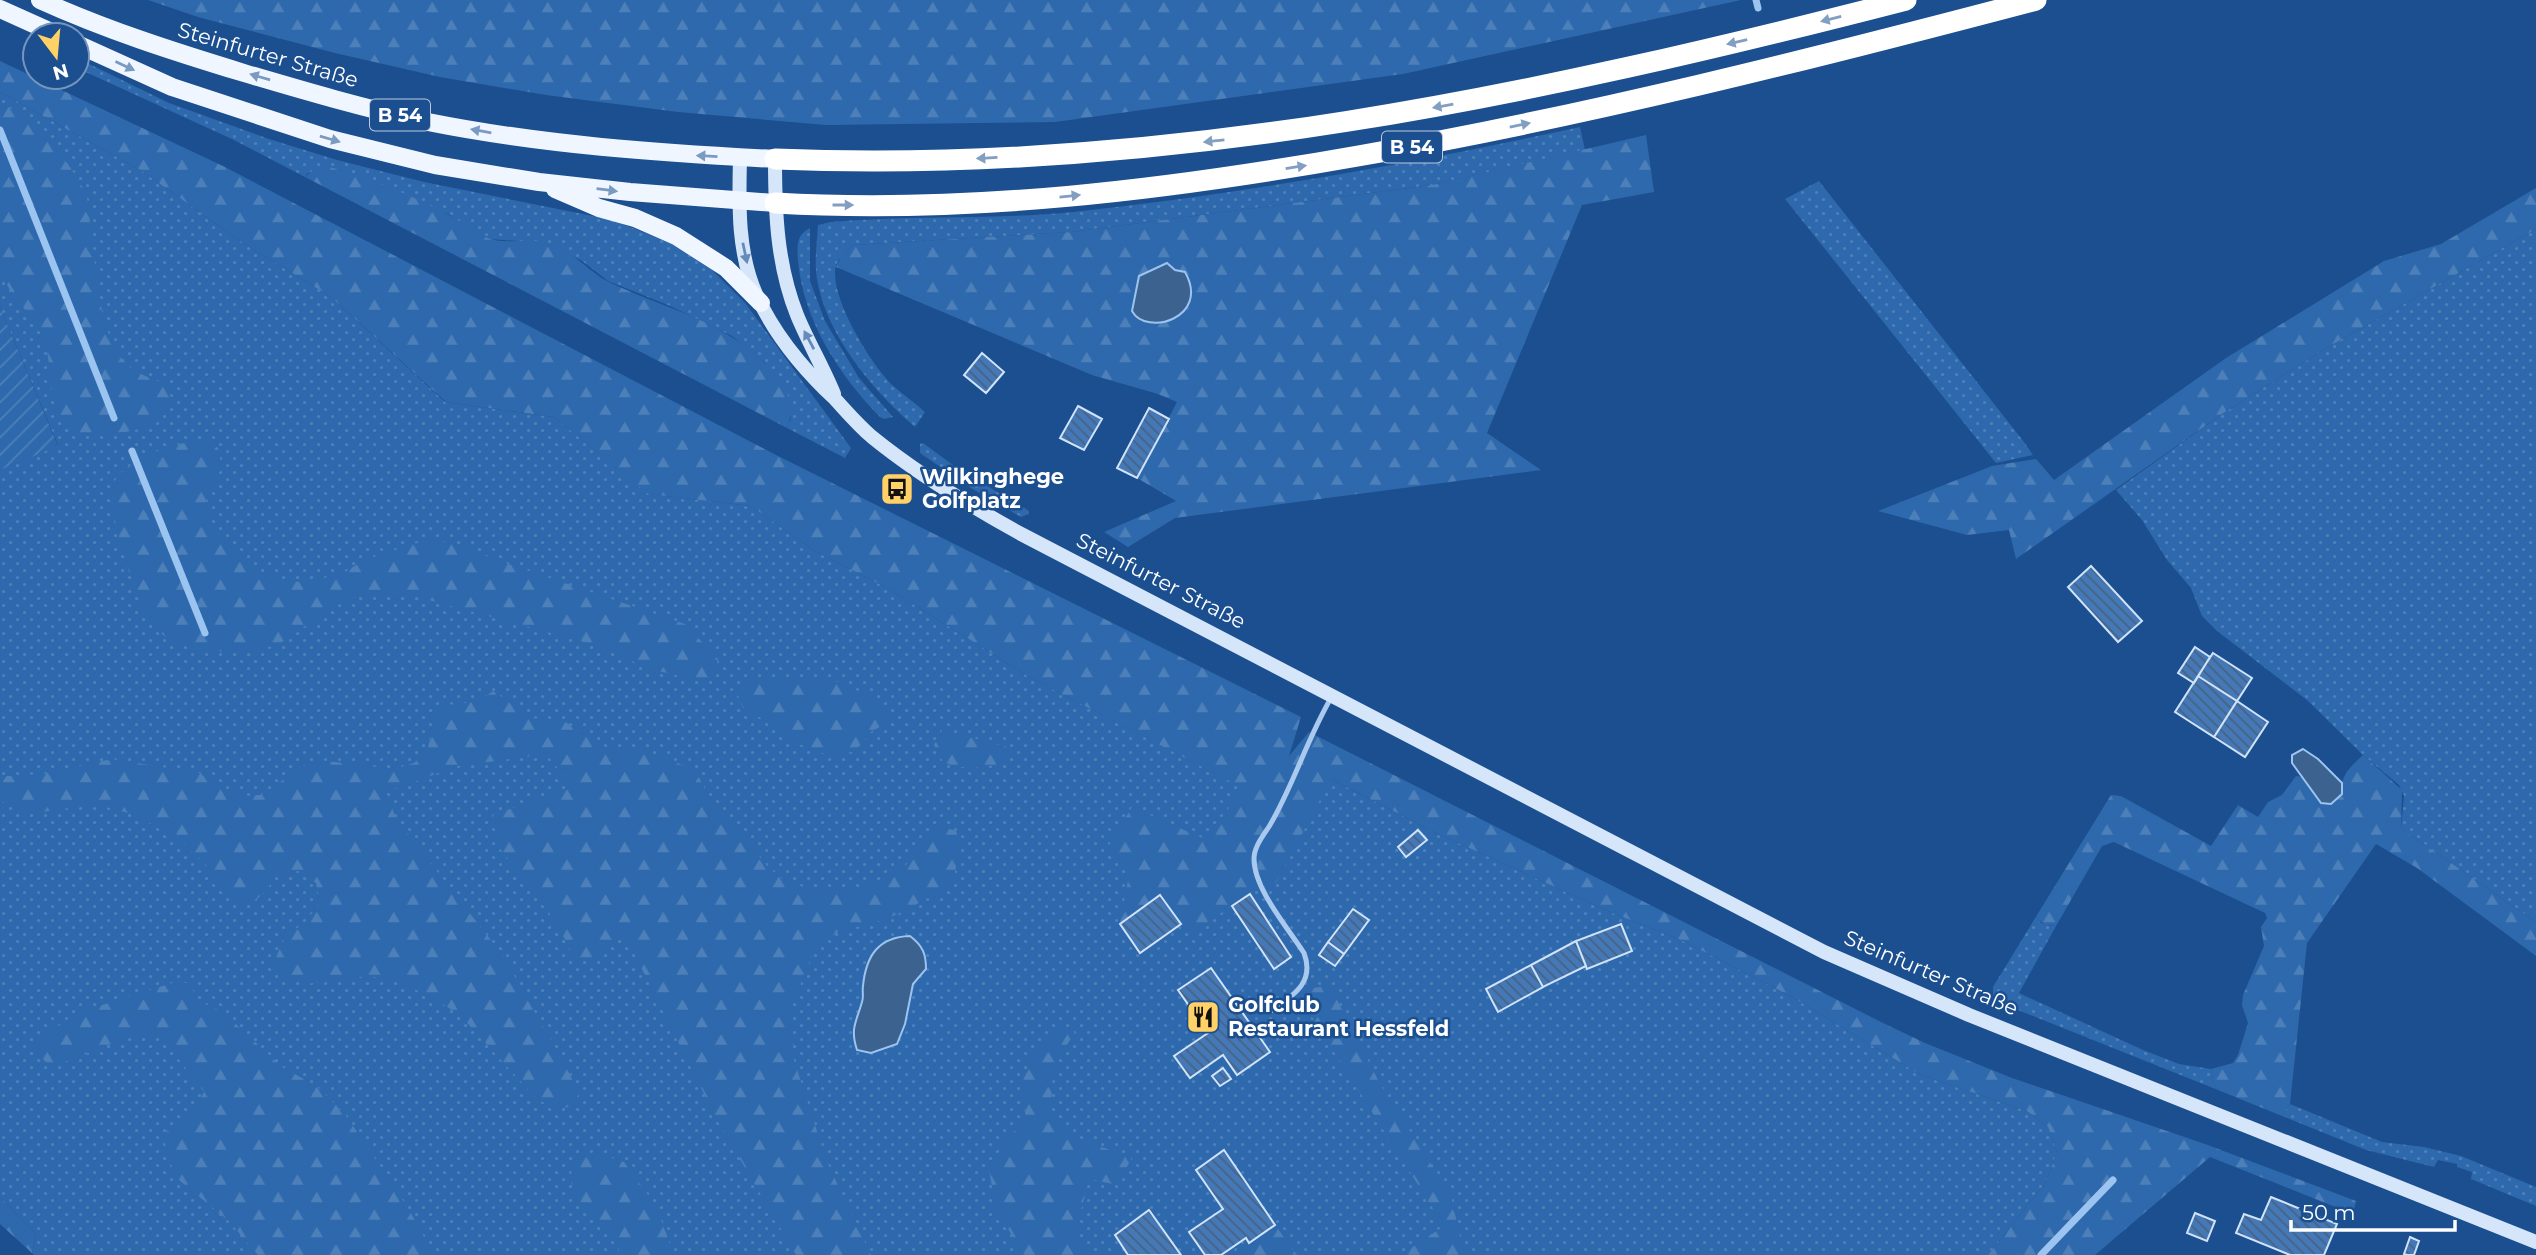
<svg xmlns="http://www.w3.org/2000/svg" width="2536" height="1255" font-family="Montserrat,sans-serif">
	<style>
		.grass { fill: url(#grass-dots) }
		.forest { fill: url(#forest-firs) }
		.garden { fill: url(#garden-furrows) }
		.water { fill: #3c6290; stroke: #9cc4f0; stroke-width: 2 }
		.lines { fill: none; stroke-linecap: round; stroke-linejoin: round }
		.stream { stroke: #9cc4f0; stroke-width: 7 }
		.building { fill: url(#building-back-hatch); stroke: #cfe3fa; stroke-width: 2 }
		.lane { stroke: #a9c9ee; stroke-width: 5 }
		.secondary { stroke: #d6e6fa; stroke-width: 14 }
		.primary { stroke: #f0f6ff; stroke-width: 18 }
		.highway { stroke: #fff; stroke-width: 21 }
		.oneway { fill: #829ec1 }
		.oneway2 { fill: #7b9ac1 }
		.oneway3 { fill: #668bba }
		.labels { text-anchor: middle; stroke-width: 5; stroke-linejoin: round; paint-order: stroke }
		.shield { fill: #1b4f8f; stroke: #bbcadd; stroke-width: 2 }
		.shield-label { font-size: 19px; font-weight: bold; fill: #fff }
		.street-label { font-size: 21px; fill: #fff; stroke: #1b4f8f }
		.poi-label { font-size: 21px; font-weight: bold; fill: #fff; stroke: #1b4f8f; text-anchor: start }
	</style>
	<defs>
		<pattern id="grass-dots" width="8" height="8" patternUnits="userSpaceOnUse" patternTransform="scale(1.75)"><rect width="8" height="8" fill="#2e69ad"/><path d="M2 2h.1M6 6h.1" fill="none" stroke="#4d80b9" stroke-width="1.8" stroke-linecap="round"/></pattern>
		<pattern id="forest-firs" width="22" height="20" patternUnits="userSpaceOnUse" patternTransform="scale(1.75)"><rect width="22" height="20" fill="#2e69ad"/><path d="M5 1l3.5 6h-7zM16 11l3.5 6h-7z" fill="#4d80b9"/></pattern>
		<pattern id="garden-furrows" width="10" height="10" patternUnits="userSpaceOnUse" patternTransform="scale(1.75)"><rect width="10" height="10" fill="#2e69ad"/><path d="M-1 1l2-2M0 10L10 0M9 11l2-2" fill="none" stroke="#4d80b9"/></pattern>
		<pattern id="building-back-hatch" width="6" height="6" patternUnits="userSpaceOnUse" patternTransform="scale(1.75)"><rect width="6" height="6" fill="#4478b7"/><path d="M-1 5l2 2M0 0l6 6M5-1l2 2" fill="none" stroke="#486282"/></pattern>
	</defs>
	<rect width="100%" height="100%" fill="#1b4f8f"/>
	<!-- grass -->
	<path class="grass" d="M 77,58 L 169,103 L 269,139 L 337,160 L 424,182 L 613,220 L 670,243 L 712,270 L 746,304 L 851,448 L 845,458 L 787,428 L 791,418 L 765,363 L 732,336 L 670,306 L 608,281 L 582,261 L 546,243 L 489,239 L 474,232 L 450,215 L 338,169 L 308,173 L 305,177 L 234,140 L 77,68 Z
		M 0,92 L 142,171 L 237,239 L 331,297 L 445,402 L 554,417 L 649,494 L 751,506 L 815,551 L 889,589 L 1031,678 L 1240,786 L 1288,757 L 1436,833 L 1610,912 L 1681,940 L 1792,997 L 1921,1075 L 2027,1111 L 2048,1127 L 2057,1152 L 2046,1182 L 1988,1255 L 34,1255 L 32,1253 L 36,1234 L 0,1197 L 0,470 L 58,445 L 0,307 Z
		M 1580,127 L 1585,150 L 1432,185 L 1071,232 L 852,245 C 845,252 835,261 835,272 C 834,304 870,362 891,384 C 902,394 914,402 925,412 L 915,427 C 873,391 826,335 817,279 C 814,262 817,243 818,225 L 830,222 C 911,215 992,220 1073,212 C 1244,194 1413,163 1580,127 Z
		M 1819,181 L 2024,442 L 2033,455 L 1996,463 L 1785,199 Z
		M 810,228 L 810,281 L 825,321 L 859,378 L 893,417 L 884,419 L 880,417 C 839,375 803,320 798,260 C 797,246 796,235 810,228 Z
		M 2536,229 L 2536,922 L 2401,828 L 2404,796 L 2399,785 L 2363,755 L 2307,700 L 2217,631 L 2202,616 L 2191,588 L 2167,560 L 2142,520 L 2116,490 L 2225,412 L 2328,347 Z
		M 923,443 L 957,468 L 1029,511 L 1029,514 L 1021,517 L 971,488 L 920,453 L 920,444 Z
		M 2037,915 C 2039,925 2047,926 2056,926 L 2019,993 L 2143,1050 L 2179,1064 L 2211,1069 L 2214,1084 L 2218,1090 L 1993,1000 L 1993,987 Z
		M 2290,1104 L 2382,1142 L 2424,1147 L 2461,1156 L 2536,1187 L 2536,1206 L 2471,1179 L 2472,1172 L 2457,1167 L 2457,1164 L 2438,1160 L 2434,1167 L 2366,1150 L 2282,1116 Z"/>
	<!-- forest -->
	<path class="forest" d="M 148,0 L 1741,0 L 1403,74 L 1055,122 L 826,125 L 678,112 L 546,95 L 440,77 L 335,53 L 198,17 Z
		M 0,61 L 225,167 L 778,456 L 1301,717 L 1289,756 L 1309,732 L 1881,1022 L 1925,1043 L 2012,1078 L 2205,1144 L 2356,1201 L 2353,1214 L 2210,1157 L 2095,1255 L 1988,1255 L 2046,1182 L 2057,1152 L 2048,1127 L 2027,1111 L 1921,1075 L 1792,997 L 1681,940 L 1610,912 L 1436,833 L 1331,779 L 1276,883 L 1257,888 L 1195,931 L 1181,924 L 1160,895 L 1120,924 L 1129,875 L 1106,850 L 1132,807 L 1202,838 L 1221,824 L 1239,786 L 1031,678 L 889,589 L 815,551 L 751,506 L 648,494 L 554,417 L 446,402 L 331,297 L 237,239 L 142,171 L 0,92 Z
		M 5,105 C 13,109 21,114 28,119 C 45,133 76,172 85,192 C 89,201 89,214 90,224 C 97,264 96,339 130,367 C 140,375 152,379 164,383 C 166,388 170,393 171,398 C 171,408 157,423 148,426 C 131,433 79,441 65,425 C 46,403 54,364 43,338 C 32,313 10,296 0,271 L 0,106 Z
		M 1646,135 L 1654,192 L 1582,205 L 1487,433 L 1541,470 L 1175,518 L 1128,547 L 1104,532 L 1176,501 L 1137,478 L 1177,402 L 1158,394 L 1092,375 L 836,267 L 841,256 L 852,245 L 1071,232 L 1432,185 Z
		M 326,166 C 367,177 411,195 449,215 C 462,221 472,232 485,237 C 505,246 528,237 548,243 C 574,251 588,272 611,283 C 668,310 734,323 775,375 C 789,393 796,406 787,428 L 305,177 L 313,170 Z
		M 2536,188 L 2536,229 L 2328,347 L 2225,412 L 2016,559 L 2009,530 L 1967,535 L 1878,511 L 1992,466 L 2036,459 L 2054,480 L 2226,358 L 2384,261 L 2441,244 Z
		M 205,440 L 218,448 L 222,467 L 207,495 L 207,512 L 213,527 L 225,544 L 265,575 L 291,582 L 313,581 L 345,572 L 364,560 L 417,543 L 435,540 L 453,543 L 494,559 L 685,624 L 718,659 L 714,675 L 703,681 L 649,669 L 599,646 L 403,593 C 356,591 342,601 305,626 C 297,632 288,640 278,644 C 250,655 218,653 189,647 C 176,644 162,636 153,626 C 138,609 108,512 112,490 C 116,460 179,441 205,440 Z
		M 804,677 L 835,681 L 879,700 L 890,721 L 867,734 L 865,741 L 852,752 L 832,755 L 816,752 L 809,747 L 793,743 L 777,727 L 743,708 L 736,691 L 748,680 Z
		M 494,691 L 529,718 L 564,721 L 602,747 L 641,751 L 670,759 L 696,772 L 706,791 L 768,867 L 786,882 L 811,889 L 860,889 L 887,877 L 907,864 L 916,852 L 921,838 L 937,825 L 956,831 L 961,843 L 954,877 L 937,893 L 902,912 L 884,920 L 838,932 L 815,948 L 792,1006 L 793,1057 L 827,1162 L 871,1255 L 796,1255 L 716,1118 L 633,951 L 617,937 L 589,961 L 576,961 L 556,922 L 498,846 L 493,815 L 573,787 L 546,754 L 458,766 L 386,792 L 396,819 L 508,962 C 528,1008 560,1048 579,1094 L 570,1107 L 553,1109 L 534,1096 L 460,1015 L 433,998 L 400,982 L 368,976 L 306,984 L 284,977 L 274,962 L 285,937 L 305,922 L 320,903 L 316,883 L 299,871 L 277,875 C 266,891 258,902 239,909 L 222,890 L 207,866 L 177,837 L 132,814 L 95,804 L 30,814 L 0,801 L 0,781 L 7,776 L 43,774 L 112,759 L 199,773 L 221,787 L 242,796 L 260,795 L 278,785 L 291,771 L 318,760 L 394,769 L 414,763 L 428,749 L 433,718 L 448,705 L 475,702 Z
		M 942,730 L 1007,747 L 1011,756 L 1007,762 C 986,768 963,771 943,762 L 934,745 Z
		M 2363,755 L 2402,790 L 2401,828 L 2536,922 L 2536,956 L 2417,868 L 2376,844 L 2307,943 L 2290,1104 L 2282,1116 L 2218,1090 L 2214,1084 L 2211,1069 L 2233,1063 L 2238,1055 L 2248,1023 L 2242,1005 L 2243,995 L 2264,946 L 2261,927 L 2267,918 L 2265,913 L 2114,842 L 2102,846 L 2056,926 L 2045,925 L 2038,919 L 2037,915 L 2111,795 L 2121,796 L 2211,846 L 2238,805 L 2258,817 L 2268,802 L 2282,795 L 2296,776 L 2303,777 L 2308,784 L 2342,790 C 2341,773 2352,766 2363,755 Z
		M 172,983 L 192,983 L 195,999 L 224,1013 L 282,1067 L 318,1087 L 345,1114 L 408,1208 L 434,1255 L 258,1255 L 229,1221 L 179,1180 L 165,1153 L 166,1132 L 193,1113 L 204,1092 L 164,1040 L 144,1033 L 102,1047 L 72,1060 L 49,1065 L 36,1052 L 38,1040 L 77,1013 Z
		M 1330,986 L 1379,1082 L 1451,1196 L 1464,1255 L 1401,1255 L 1444,1226 L 1295,990 Z
		M 1057,1024 L 1075,1032 L 1056,1062 L 1052,1084 L 1051,1112 L 1062,1127 L 1083,1141 L 1132,1157 L 1118,1185 L 1089,1179 L 1074,1239 L 1093,1255 L 1024,1255 L 996,1209 L 989,1170 L 1003,1144 L 1026,1118 L 1020,1087 L 1038,1044 Z
		M 594,1152 L 624,1162 L 656,1206 L 674,1255 L 621,1255 C 618,1248 616,1240 612,1234 C 599,1212 573,1207 571,1178 C 571,1162 580,1157 594,1152 Z
		M 0,1197 L 36,1234 L 32,1253 L 0,1224 Z
		M 1275,1225 L 1297,1255 L 1239,1255 L 1249,1243 Z"/>
	<!-- garden -->
	<path class="garden" d="M 0,307 L 58,446 L 0,470 Z"/>
	<!-- water -->
	<path class="water" d="M 1167,263 L 1175,270 L 1185,272 C 1211,318 1146,337 1132,311 L 1139,276 Z
		M 2303,749 L 2318,759 L 2342,783 L 2342,794 L 2331,804 L 2321,803 L 2292,763 L 2292,755 Z
		M 910,936 C 923,946 926,954 926,969 L 913,984 L 905,1024 L 897,1044 L 871,1053 L 857,1050 C 850,1028 856,1023 862,1002 C 864,997 862,991 863,986 C 866,955 879,937 910,936 Z"/>
	<g class="lines">
		<!-- stream -->
		<path class="stream" d="M 1756,0 L 1758,8
			M 0,130 L 114,418
			M 132,451 L 205,633
			M 2041,1255 L 2113,1180"/>
	</g>
	<!-- building -->
	<path class="building" d="M 982,353 L 1004,372 L 986,393 L 964,375 Z
		M 1078,406 L 1102,419 L 1084,450 L 1060,438 Z
		M 1149,408 L 1169,419 L 1137,478 L 1117,468 Z
		M 2091,566 L 2142,621 L 2118,642 L 2068,587 Z
		M 2195,647 L 2210,657 L 2194,683 L 2178,673 Z
		M 2213,653 L 2252,678 L 2237,701 L 2198,676 Z
		M 2198,676 L 2237,701 L 2214,737 L 2175,712 Z
		M 2237,701 L 2268,722 L 2245,757 L 2214,737 Z
		M 1418,830 L 1427,840 L 1406,857 L 1398,847 Z
		M 1250,894 L 1291,957 L 1274,969 L 1232,906 Z
		M 1160,895 L 1181,924 L 1140,953 L 1120,924 Z
		M 1353,909 L 1369,920 L 1344,954 L 1328,942 Z
		M 1621,924 L 1632,951 L 1587,969 L 1576,941 Z
		M 1576,941 L 1586,966 L 1543,987 L 1531,965 Z
		M 1328,942 L 1344,954 L 1335,966 L 1319,955 Z
		M 1531,965 L 1543,987 L 1498,1012 L 1486,989 Z
		M 1211,968 L 1270,1052 L 1237,1075 L 1223,1055 L 1190,1078 L 1174,1056 L 1208,1033 L 1178,990 Z
		M 1223,1068 L 1231,1079 L 1220,1086 L 1212,1076 Z
		M 1224,1150 L 1275,1225 L 1249,1243 L 1246,1238 L 1221,1255 L 1205,1255 L 1189,1232 L 1223,1209 L 1196,1170 Z
		M 2271,1197 L 2337,1224 L 2324,1255 L 2290,1255 L 2236,1233 L 2244,1214 L 2261,1220 Z
		M 1149,1210 L 1181,1255 L 1128,1255 L 1115,1235 Z
		M 2195,1213 L 2215,1221 L 2207,1241 L 2187,1233 Z
		M 2410,1237 L 2419,1241 L 2414,1255 L 2407,1255 L 2404,1254 Z"/>
	<g class="lines">
		<!-- lane -->
		<path class="lane" d="M 1273,1010 C 1294,995 1315,982 1304,953 C 1288,928 1254,889 1254,859 C 1254,846 1264,835 1270,825 C 1294,784 1307,739 1331,698"/>
		<!-- secondary -->
		<path class="secondary" d="M 740,158 C 739,203 737,251 756,294 C 774,334 803,369 835,399 C 847,412 858,425 872,437 C 919,475 970,506 1023,535 L 1824,952 L 1969,1015 L 2536,1242
			M 775,159 C 775,213 777,265 797,315 C 808,342 823,367 834,394"/>
		<!-- primary -->
		<path class="primary" d="M 40,0 C 106,30 175,52 244,73 C 305,91 366,109 428,122 C 543,145 659,153 775,159
			M 0,9 L 58,35
			M 77,44 L 172,87 L 330,139 L 435,165 L 539,182 L 630,192 L 775,203
			M 555,189 L 599,208 L 635,218 L 676,236 L 726,268 L 761,303"/>
		<!-- highway -->
		<path class="highway" d="M 775,159 C 1162,175 1534,96 1906,0
			M 775,203 C 970,214 1166,190 1358,156 C 1587,116 1812,59 2036,0"/>
	</g>
	<!-- one-way arrows -->
	<defs><path id="oneway-solid" d="M-6-.8H1V-3.2L6.5 0L1 3.2V.8H-6Z" transform="scale(1.75)"/></defs>
	<g class="oneway">
		<use href="#oneway-solid" transform="translate(1831 19) rotate(166)"/>
		<use href="#oneway-solid" transform="translate(1737 42) rotate(167)"/>
		<use href="#oneway-solid" transform="translate(1443 106) rotate(170)"/>
		<use href="#oneway-solid" transform="translate(1520 125) rotate(-12)"/>
		<use href="#oneway-solid" transform="translate(1214 141) rotate(174)"/>
		<use href="#oneway-solid" transform="translate(987 158) rotate(177)"/>
		<use href="#oneway-solid" transform="translate(1296 167) rotate(-9)"/>
		<use href="#oneway-solid" transform="translate(1070 196) rotate(-6)"/>
		<use href="#oneway-solid" transform="translate(843 205)"/>
	</g>
	<g class="oneway2">
		<use href="#oneway-solid" transform="translate(125 66) rotate(25)"/>
		<use href="#oneway-solid" transform="translate(260 77) rotate(-164)"/>
		<use href="#oneway-solid" transform="translate(481 131) rotate(-170)"/>
		<use href="#oneway-solid" transform="translate(330 139) rotate(16)"/>
		<use href="#oneway-solid" transform="translate(707 156) rotate(-177)"/>
		<use href="#oneway-solid" transform="translate(607 190) rotate(7)"/>
	</g>
	<g class="oneway3">
		<use href="#oneway-solid" transform="translate(745 253) rotate(78)"/>
		<use href="#oneway-solid" transform="translate(809 340) rotate(-118)"/>
	</g>
	<!-- icons -->
	<defs>
		<symbol id="bus-square" viewBox="-11 -11 22 22"><rect x="-9" y="-9" width="18" height="18" rx="4" fill="#ffd166" stroke="#1b4f8f"/><path d="M-5-6H5V4H4V6H2V4H-2V6H-4V4H-5ZM-3.5-4V0h7V-4ZM-3.5 1.2v1.5H-2V1.2ZM2 1.2v1.5H3.5V1.2Z" fill="#111"/></symbol>
		<symbol id="restaurant-square" viewBox="-11 -11 22 22"><rect x="-9" y="-9" width="18" height="18" rx="4" fill="#ffd166" stroke="#1b4f8f"/><path d="M-5-6h1v4h1v-4h1v4h1v-4h1v5L-1.5 .5V6h-2V.5L-5-1ZM5-6V6H3V1.5H1.5Q1.5-4 5-6Z" fill="#111"/></symbol>
	</defs>
	<g fill-rule="evenodd">
		<use href="#bus-square" x="878" y="470" width="38" height="38"/>
		<use href="#restaurant-square" x="1184" y="998" width="38" height="38"/>
	</g>
	<g class="labels">
		<!-- shield labels -->
		<g class="shield">
			<rect x="370" y="99.5" width="60" height="31" rx="5"/>
			<rect x="1382" y="131.5" width="60" height="31" rx="5"/>
		</g>
		<g class="shield-label">
			<text x="400" y="122">B 54</text>
			<text x="1412" y="154">B 54</text>
		</g>
		<!-- street labels -->
		<g class="street-label">
			<text transform="translate(268 55) rotate(16)" y="7">Steinfurter Straße</text>
			<text transform="translate(1161 581) rotate(27)" y="7">Steinfurter Straße</text>
			<text transform="translate(1931 973) rotate(23)" y="7">Steinfurter Straße</text>
		</g>
		<!-- poi labels -->
		<g class="poi-label">
			<text x="922" y="484">Wilkinghege<tspan x="922" dy="24">Golfplatz</tspan></text>
			<text x="1228" y="1012">Golfclub<tspan x="1228" dy="24">Restaurant Hessfeld</tspan></text>
		</g>
	</g>
	<!-- north arrow -->
	<g transform="translate(56 56) rotate(164)"><circle r="33" fill="#1b4f8f" stroke="#7695bc" stroke-width="2"/>
	<path d="M0-5L12 26L0 18L-12 26Z" fill="#ffd166"/>
	<text y="-10" font-size="19" font-weight="bold" text-anchor="middle" fill="#ffffff">N</text>
	</g>
	<!-- scale -->
	<path d="M2291 1220v10h164v-10" fill="none" stroke="#ffffff" stroke-width="3.5"/>
	<text x="2302" y="1220" font-size="21" fill="#ffffff" stroke="#1b4f8f" stroke-width="5" paint-order="stroke">50 m</text>
</svg>
